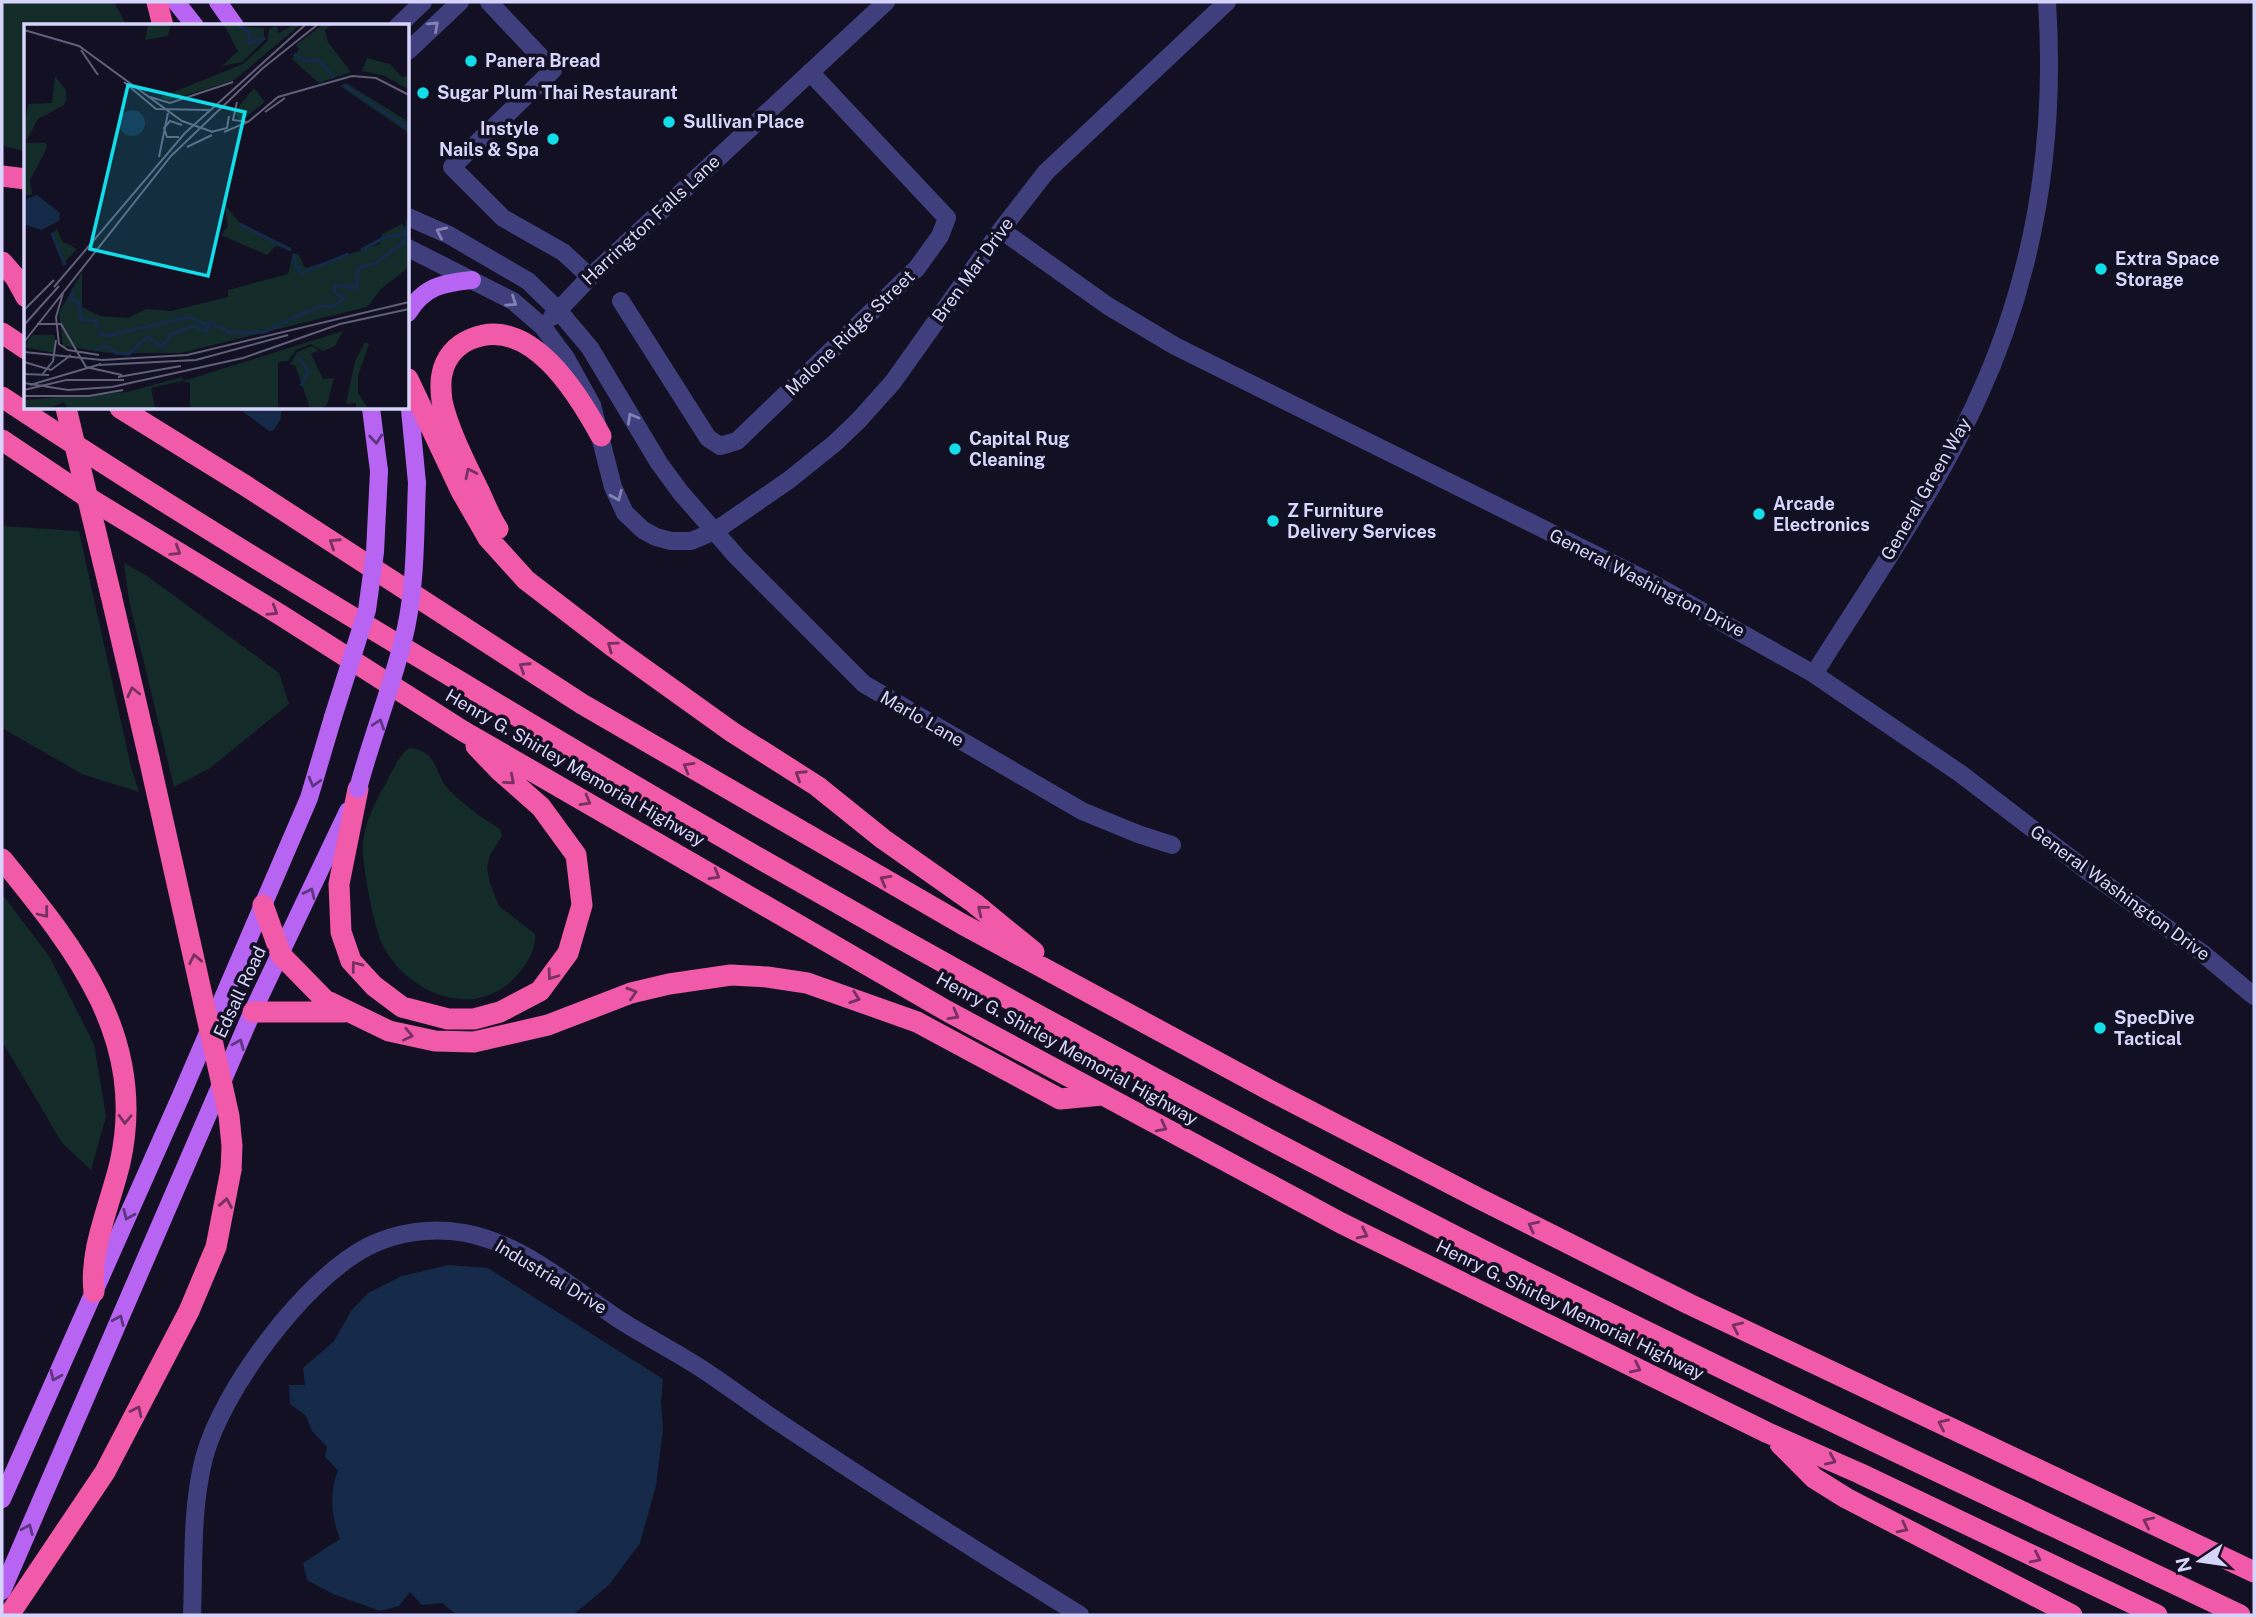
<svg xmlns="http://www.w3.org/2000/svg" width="2256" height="1617" font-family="'Public Sans',sans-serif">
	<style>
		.green { fill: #132b29 }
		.water { fill: #142a48 }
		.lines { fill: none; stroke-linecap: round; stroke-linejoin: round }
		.minor { stroke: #3f3f7d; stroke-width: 18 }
		.major { stroke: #b764f2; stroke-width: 18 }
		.highway { stroke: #f159a9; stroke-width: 21 }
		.major-bridge { stroke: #b764f2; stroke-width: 18 }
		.highway-bridge { stroke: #f159a9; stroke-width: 21 }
		.oneway { stroke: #8382b6 }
		.oneway2 { stroke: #5c3680 }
		.oneway3 { stroke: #76315f }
		.poi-dot { fill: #13dde8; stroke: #121022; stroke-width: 2.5 }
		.labels { text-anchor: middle; stroke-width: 7; stroke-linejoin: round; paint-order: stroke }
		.poi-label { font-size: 18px; font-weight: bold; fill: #d7d4fb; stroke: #121022; text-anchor: start }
		.street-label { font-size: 18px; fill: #d7d4fb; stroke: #121022 }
		.inset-river { fill: none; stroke: #142a48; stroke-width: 3.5 }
		.inset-road { fill: none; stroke: #615e79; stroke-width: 2 }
		.view { fill: #13dde8; fill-opacity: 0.15; stroke: #13dde8; stroke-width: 3.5 }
		.inset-edge { fill: none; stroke: #d7d4fb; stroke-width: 3.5 }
	</style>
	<rect width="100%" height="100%" fill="#121022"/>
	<!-- green -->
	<path class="green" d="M 2,2 L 114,2 L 127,26 L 26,26 L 26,152 L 2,145 Z
		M 2,526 L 79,531 L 131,767 L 139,792 L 82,774 L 2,728 Z
		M 124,563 L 146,575 L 279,673 L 289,704 L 210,768 L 174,787 L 129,601 Z
		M 409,748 C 440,750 434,778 452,793 C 466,806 483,819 500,829 L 502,836 L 490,855 L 487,868 L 490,883 L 499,906 L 535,934 C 537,952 521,973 508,984 C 466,1019 405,989 383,946 C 374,928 361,863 363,842 C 365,822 376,800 386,783 C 392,772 398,756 409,748 Z
		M 2,894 L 49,956 L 94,1044 L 106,1117 L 91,1170 L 62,1143 L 2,1041 Z"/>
	<!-- water -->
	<path class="water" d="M 238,408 L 282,408 L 280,420 L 274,430 L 269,431 Z
		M 448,1265 L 488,1268 L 663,1379 L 661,1402 L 663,1429 L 656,1486 L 640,1543 L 609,1585 L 573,1615 L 457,1615 L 442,1603 L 422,1605 L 410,1592 L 399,1606 L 380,1611 L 333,1594 L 307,1580 L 303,1563 L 340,1539 C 331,1516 329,1494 338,1470 L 325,1457 L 327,1447 L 312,1431 L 306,1416 L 290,1404 L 289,1385 L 305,1385 L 303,1368 L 334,1341 L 351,1311 L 368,1293 L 402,1276 Z"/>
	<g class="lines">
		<!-- minor -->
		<path class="minor" d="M 489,2 L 553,70 L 452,167 L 503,218 L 563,252 L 590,277
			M 398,26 L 423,2
			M 408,51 L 460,2
			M 408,217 L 449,235 L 528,281 L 558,310 L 590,348 L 659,463 L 681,493 L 737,557 L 864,684 L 1082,811 L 1138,834 L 1172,845
			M 1001,230 L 1108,306 L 1175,346 L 1650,582 L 1814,674 L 1961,774 L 2090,873 L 2201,952 L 2254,996
			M 408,248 L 513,301 L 543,327 L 566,358 L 592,405 L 613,487 L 625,513 L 643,530 L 656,537 L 671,541 L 691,541 L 715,531 L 789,480 L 835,443 L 859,420 L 893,382 L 1001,230 L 1046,172 L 1227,2
			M 621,301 L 708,438 L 720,446 L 737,441 L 917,268 L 940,236 L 947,218 L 810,72
			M 552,317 L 590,277 L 886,2
			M 1814,674 C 1869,586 1934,494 1977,400 C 2035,275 2056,139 2047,2
			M 192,1615 C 194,1563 191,1509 204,1458 C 222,1390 304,1280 367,1247 C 396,1232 432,1227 465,1233 C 524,1244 574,1290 623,1322 C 650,1339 678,1353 705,1371 C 729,1387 753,1405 777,1421 C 877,1488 978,1552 1080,1615"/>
		<!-- major -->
		<path class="major" d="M 176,2 L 195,26
			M 218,2 L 235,26
			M 408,313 C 424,286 443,283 472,280
			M 408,389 L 417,483
			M 371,408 L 379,471
			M 2,1499 L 180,1098 L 309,798 L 333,717
			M 2,1591 L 251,1015 L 348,811"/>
		<!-- highway -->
		<path class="highway" d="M 157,2 L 163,26
			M 2,176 L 26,179
			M 2,262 L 15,277 L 26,297
			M 2,333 L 26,349
			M 408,379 L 461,491 L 488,538 L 526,580 L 612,646 L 732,732 L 817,786 L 883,839 L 974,903 L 1034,952
			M 2,397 C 151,496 305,589 459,681 C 784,878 1117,1063 1455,1236 C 1714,1368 1978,1490 2240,1615
			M 120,408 L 246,486 L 582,704 L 962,924 L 1273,1092 L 1480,1199 L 1689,1304 L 2254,1572
			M 2,440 L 87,497 L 279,614 L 463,731 L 947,1011 L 1341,1223 L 1768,1433 L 1859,1473 L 2157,1615
			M 498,529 C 491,519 486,506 481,495 C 468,468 448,430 442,401 C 441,393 440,383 442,374 C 445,358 456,345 471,339 C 530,314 578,394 601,436
			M 111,595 L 149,758
			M 358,789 L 339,884 L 341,932 L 351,961 L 374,986 L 402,1007 L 448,1019 L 474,1019 L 500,1012 L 540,991 L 568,953 L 582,905 L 576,855 L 541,807 L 499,770 L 476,746
			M 2,859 C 76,950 148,1038 120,1163 C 110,1205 89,1250 94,1292
			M 263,905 L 281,955 L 325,1000 L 389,1031 L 435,1041 L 474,1042 L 548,1025 L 631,993 L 669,984 L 731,975 L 767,977 L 807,983 L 917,1022 L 1060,1099 L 1102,1095
			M 253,1012 L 344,1012
			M 1780,1444 L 1814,1478 L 1846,1498 L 2072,1615
			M 9,1615 L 105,1472 L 189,1311 L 216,1247 L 231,1170"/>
		<!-- major-bridge -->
		<path class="major-bridge" d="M 333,717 L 367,610 L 375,552 L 379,471
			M 358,789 C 372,735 394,683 406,628 C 416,581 415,531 417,483"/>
		<!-- highway-bridge -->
		<path class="highway-bridge" d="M 66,408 L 111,595
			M 149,758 L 229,1116 L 232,1146 L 231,1170"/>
	</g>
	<!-- one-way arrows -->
	<defs><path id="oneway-chevron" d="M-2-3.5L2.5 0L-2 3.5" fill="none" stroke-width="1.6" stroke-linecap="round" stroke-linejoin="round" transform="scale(1.75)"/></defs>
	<g class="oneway">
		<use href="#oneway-chevron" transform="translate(434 26) rotate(-43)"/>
		<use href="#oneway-chevron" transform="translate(441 232) rotate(-155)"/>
		<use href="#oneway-chevron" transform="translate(512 302) rotate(34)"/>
		<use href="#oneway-chevron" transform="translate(632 418) rotate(-120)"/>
		<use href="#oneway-chevron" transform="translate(617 496) rotate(67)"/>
	</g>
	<g class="oneway2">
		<use href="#oneway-chevron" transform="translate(376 439) rotate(85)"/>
		<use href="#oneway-chevron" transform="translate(379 724) rotate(-71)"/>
		<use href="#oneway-chevron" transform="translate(314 782) rotate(106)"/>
		<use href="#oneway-chevron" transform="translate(310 893) rotate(-65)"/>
		<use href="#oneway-chevron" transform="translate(239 1044) rotate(-67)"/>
		<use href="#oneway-chevron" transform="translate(128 1215) rotate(114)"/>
		<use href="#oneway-chevron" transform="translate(119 1320) rotate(-66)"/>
		<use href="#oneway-chevron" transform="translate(55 1376) rotate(114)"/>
		<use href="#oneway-chevron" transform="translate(28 1529) rotate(-67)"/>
	</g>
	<g class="oneway3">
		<use href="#oneway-chevron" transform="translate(470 473) rotate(-116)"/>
		<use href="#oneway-chevron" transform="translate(334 543) rotate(-147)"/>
		<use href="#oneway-chevron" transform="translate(176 551) rotate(32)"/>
		<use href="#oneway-chevron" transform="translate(273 611) rotate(32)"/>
		<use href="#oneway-chevron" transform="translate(612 646) rotate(-144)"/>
		<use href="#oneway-chevron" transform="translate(524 667) rotate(-147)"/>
		<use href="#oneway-chevron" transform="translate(133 692) rotate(-103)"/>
		<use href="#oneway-chevron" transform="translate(688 767) rotate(-150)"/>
		<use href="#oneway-chevron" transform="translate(800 775) rotate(-147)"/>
		<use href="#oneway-chevron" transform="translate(510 780) rotate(41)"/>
		<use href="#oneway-chevron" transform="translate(586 801) rotate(30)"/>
		<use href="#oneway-chevron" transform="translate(715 875) rotate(30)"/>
		<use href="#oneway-chevron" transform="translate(885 880) rotate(-151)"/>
		<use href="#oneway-chevron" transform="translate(982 910) rotate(-141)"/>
		<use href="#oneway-chevron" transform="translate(44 913) rotate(52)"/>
		<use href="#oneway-chevron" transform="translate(195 959) rotate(-102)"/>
		<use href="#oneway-chevron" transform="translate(356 966) rotate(-127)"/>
		<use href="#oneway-chevron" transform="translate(552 975) rotate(126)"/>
		<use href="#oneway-chevron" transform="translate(632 993) rotate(-17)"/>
		<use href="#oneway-chevron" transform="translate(855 998) rotate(19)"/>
		<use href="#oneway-chevron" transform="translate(954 1015) rotate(29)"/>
		<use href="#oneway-chevron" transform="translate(408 1035) rotate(12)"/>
		<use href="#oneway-chevron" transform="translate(125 1119) rotate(92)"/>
		<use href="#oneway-chevron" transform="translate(1162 1127) rotate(28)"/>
		<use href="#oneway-chevron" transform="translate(226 1203) rotate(-80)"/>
		<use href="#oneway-chevron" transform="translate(1533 1226) rotate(-153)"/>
		<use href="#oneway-chevron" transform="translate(1363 1234) rotate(26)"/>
		<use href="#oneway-chevron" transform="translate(1737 1327) rotate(-155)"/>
		<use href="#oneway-chevron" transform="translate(1636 1368) rotate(26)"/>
		<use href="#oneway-chevron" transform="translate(137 1411) rotate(-64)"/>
		<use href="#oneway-chevron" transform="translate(1943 1424) rotate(-155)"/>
		<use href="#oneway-chevron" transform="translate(1831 1460) rotate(24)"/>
		<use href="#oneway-chevron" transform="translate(2148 1522) rotate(-155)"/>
		<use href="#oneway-chevron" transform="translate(1903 1528) rotate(27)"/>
		<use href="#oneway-chevron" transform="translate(2036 1558) rotate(26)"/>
	</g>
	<!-- markers -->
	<g class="poi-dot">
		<circle cx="471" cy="61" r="7"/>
		<circle cx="423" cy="93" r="7"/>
		<circle cx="669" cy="122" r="7"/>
		<circle cx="553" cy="139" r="7"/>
		<circle cx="2101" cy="269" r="7"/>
		<circle cx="955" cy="449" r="7"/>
		<circle cx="1759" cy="514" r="7"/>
		<circle cx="1273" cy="521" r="7"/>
		<circle cx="2100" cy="1028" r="7"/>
	</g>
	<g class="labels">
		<!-- poi labels -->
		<g class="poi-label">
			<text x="485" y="67">Panera Bread</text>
			<text x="437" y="99">Sugar Plum Thai Restaurant</text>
			<text x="683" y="128">Sullivan Place</text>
			<text x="539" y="135" text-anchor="end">Instyle<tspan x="539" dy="21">Nails &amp; Spa</tspan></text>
			<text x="2115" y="265">Extra Space<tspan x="2115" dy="21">Storage</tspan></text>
			<text x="969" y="445">Capital Rug<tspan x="969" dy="21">Cleaning</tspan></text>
			<text x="1773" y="510">Arcade<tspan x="1773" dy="21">Electronics</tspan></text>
			<text x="1287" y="517">Z Furniture<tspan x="1287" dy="21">Delivery Services</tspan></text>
			<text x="2114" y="1024">SpecDive<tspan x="2114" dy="21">Tactical</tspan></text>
		</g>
		<!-- street labels -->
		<g class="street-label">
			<text transform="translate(651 220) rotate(-43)" y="6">Harrington Falls Lane</text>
			<text transform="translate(973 270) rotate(-54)" y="6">Bren Mar Drive</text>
			<text transform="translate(850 333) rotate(-44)" y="6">Malone Ridge Street</text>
			<text transform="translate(1926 489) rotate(-60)" y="6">General Green Way</text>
			<text transform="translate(1647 583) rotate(27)" y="6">General Washington Drive</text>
			<text transform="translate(922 719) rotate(30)" y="6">Marlo Lane</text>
			<text transform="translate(575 768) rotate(30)" y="6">Henry G. Shirley Memorial Highway</text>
			<text transform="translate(2120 893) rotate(36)" y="6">General Washington Drive</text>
			<text transform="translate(240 992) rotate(-65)" y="6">Edsall Road</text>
			<text transform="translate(1067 1049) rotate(29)" y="6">Henry G. Shirley Memorial Highway</text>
			<text transform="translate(551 1277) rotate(31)" y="6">Industrial Drive</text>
			<text transform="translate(1570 1310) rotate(26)" y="6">Henry G. Shirley Memorial Highway</text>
		</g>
	</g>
	<!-- overview -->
	<g transform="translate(24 24)">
		<rect width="385" height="385" fill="#121022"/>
		<path d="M 124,1 L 146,1 L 144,12 L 121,16 ZM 200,1 L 240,4 L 240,17 L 218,38 L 198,42 L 214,27 ZM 269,1 L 276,1 L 210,56 L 144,77 L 137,73 L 219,40 L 243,18 L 245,5 L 252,2 L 255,9 ZM 298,1 L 307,1 L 301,6 L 304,18 L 327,48 L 295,59 L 268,35 L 275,25 L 272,21 ZM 343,34 L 366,40 L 378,53 L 385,52 L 385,66 L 361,52 L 338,47 ZM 31,52 L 42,66 L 42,75 L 40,81 L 14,95 L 1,119 L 22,119 L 23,124 L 6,156 L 8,170 L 0,172 L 0,107 L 4,80 L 28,79 ZM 322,59 L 385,98 L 385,109 L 316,62 ZM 230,64 L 241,78 L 217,97 L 210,88 ZM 200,180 L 215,198 L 267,226 L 252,222 L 243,231 L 197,211 L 204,202 ZM 378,200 L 385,211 L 385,243 L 358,264 L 343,283 L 157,329 L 85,329 L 39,322 L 35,289 L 58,248 L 58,283 L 76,292 L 104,294 L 122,285 L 147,287 L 204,273 L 204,266 L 264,250 L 269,229 L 275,231 L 281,244 L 292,241 L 356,220 L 358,210 ZM 33,205 L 38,217 L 53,225 L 39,240 L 27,210 ZM 319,307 L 311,322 L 299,327 L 287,320 L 272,326 L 264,337 L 254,338 L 254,384 L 166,384 L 166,359 L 158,357 L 127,364 L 131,384 L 43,384 L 40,378 L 26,384 L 0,384 L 0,376 L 103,368 L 158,353 L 159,357 ZM 8,311 L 31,311 L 30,329 L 0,323 ZM 341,318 L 345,320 L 334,352 L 334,369 L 343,383 L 332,384 L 332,379 L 322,380 L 331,337 ZM 288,322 L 295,326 L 287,330 L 299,355 L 310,354 L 303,381 L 297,384 L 286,384 L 271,341 L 266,340 L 273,328 Z" fill="#132b29"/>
		<path d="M95 99a13 13 0 1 1 26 0a13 13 0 1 1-26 0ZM 13,171 L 36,189 L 35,197 L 17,206 L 0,200 L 0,176 Z" fill="#142a48"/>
		<path class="inset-river" d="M 214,1 L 226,9 L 225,19 L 241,14M 270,30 L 279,36 L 296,37 L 310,54M 321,62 L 385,105M 215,200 L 267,226M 28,209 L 41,241M 337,226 L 362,213 L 381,210M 270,230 L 271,241 L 278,249 L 325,230M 50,265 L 46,276 L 55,278 L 57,295 L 72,297 L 73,304M 74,308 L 82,312 L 165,293 L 183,301M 71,326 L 83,322 L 92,329 L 105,330 L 123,313 L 138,323 L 147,310 L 169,302 L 183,307 L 186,298 L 207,309 L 240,308 L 293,283 L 310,282 L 320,274 L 310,268 L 312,261 L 332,264 L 334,244 L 352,239 L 380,218 L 385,193M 273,332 L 284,347 L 277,362"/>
		<path class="inset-road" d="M 0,6 L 55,22 L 158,97 L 189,108M 57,26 L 74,51M 100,58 L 132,85 L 186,86M 126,73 L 146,79 L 209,58M 213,78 L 209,96 L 224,98M 241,88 L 261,74M 187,108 L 203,104 L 205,92M 200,108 L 224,98 L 254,73 L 328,52 L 352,54 L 385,71M 155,113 L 143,113 L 140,104 L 146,97 L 158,101M 163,123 L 188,111M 135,133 L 144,89M 30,263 L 161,109 L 281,1M 39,269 L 32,293 L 35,320 L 44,326 L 75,331M 0,286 L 30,256M 13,300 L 37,300 L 62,343 L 98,351M 0,301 L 35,262M 0,318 L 147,132 L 239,44 L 293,1M 0,328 L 78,336 L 163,331 L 385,278M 0,338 L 27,346 L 47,331M 75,341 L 172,336 L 264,311M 0,350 L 25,351M 18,351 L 29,337 L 32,316M 94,353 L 157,342M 0,359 L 44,366 L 88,363 L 219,334 L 316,300 L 385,285M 6,361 L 77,340M 0,366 L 42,356 L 100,356M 0,372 L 65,372 L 99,366"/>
		<path class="view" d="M 104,61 L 221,88 L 184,252 L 66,225 Z"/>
		<rect width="385" height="385" class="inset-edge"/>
	</g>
	<!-- border -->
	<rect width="2256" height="1617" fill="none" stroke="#d7d4fb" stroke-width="7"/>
	<!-- north arrow -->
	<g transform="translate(2200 1561) rotate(257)" stroke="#121022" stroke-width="5" paint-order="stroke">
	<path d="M0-5L12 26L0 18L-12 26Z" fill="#d7d4fb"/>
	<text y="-10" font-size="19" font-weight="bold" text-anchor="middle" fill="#d7d4fb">N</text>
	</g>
</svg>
